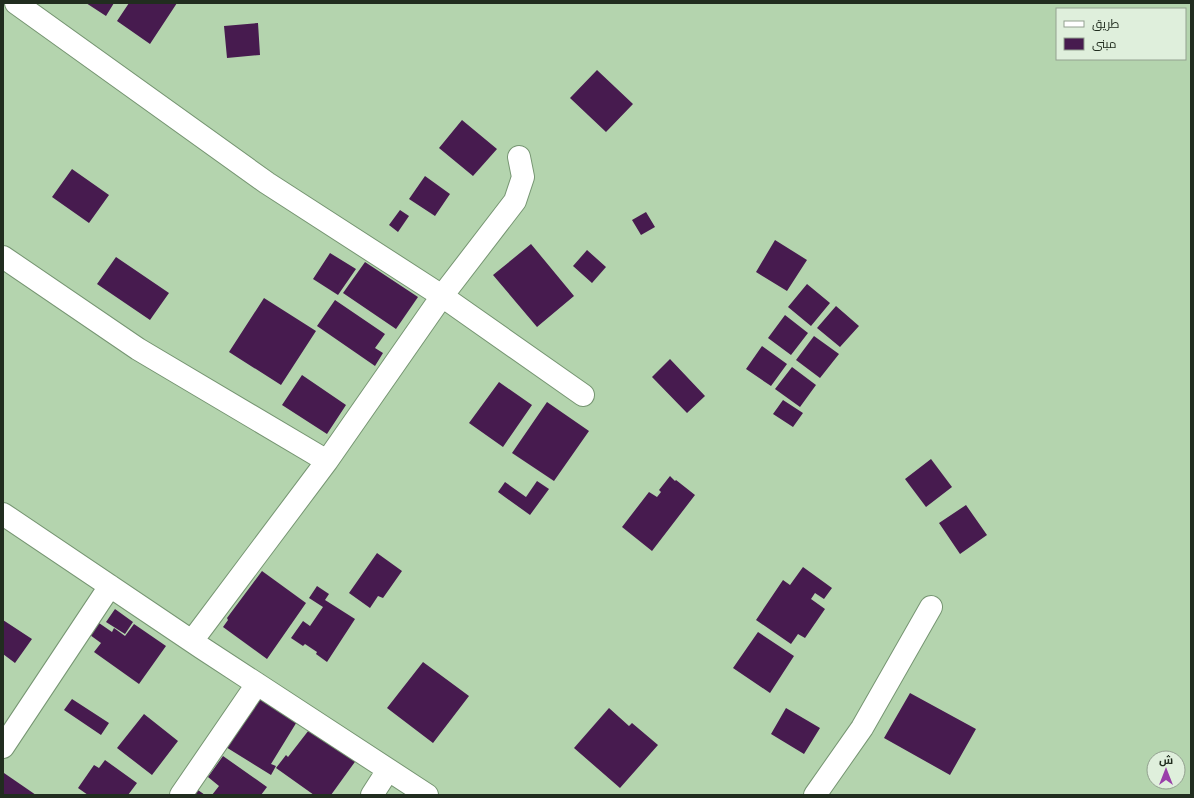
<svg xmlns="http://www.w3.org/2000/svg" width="1194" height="798" font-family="'Roboto Condensed',Cairo,sans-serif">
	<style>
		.building { fill: #471b4f }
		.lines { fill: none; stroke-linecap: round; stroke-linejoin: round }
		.street-casing { stroke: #769572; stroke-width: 24 }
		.street { stroke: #fff; stroke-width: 22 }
	</style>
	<rect width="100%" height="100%" fill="#b4d4ae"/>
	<!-- building -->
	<path class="building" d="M 86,3 L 114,3 L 106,16 Z
		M 129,3 L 177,3 L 150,44 L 117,21 Z
		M 258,23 L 260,55 L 227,58 L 224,26 Z
		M 597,70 L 633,104 L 606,132 L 570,98 Z
		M 462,120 L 497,149 L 473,176 L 439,148 Z
		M 72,169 L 109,195 L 89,223 L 52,197 Z
		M 425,176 L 450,194 L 435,216 L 409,199 Z
		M 400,210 L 409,216 L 398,232 L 389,225 Z
		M 646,212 L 655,227 L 641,235 L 632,220 Z
		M 775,240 L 807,260 L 787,291 L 756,272 Z
		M 531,244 L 574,296 L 537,327 L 493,275 Z
		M 587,250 L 606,267 L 592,283 L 573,266 Z
		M 330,253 L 356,269 L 338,295 L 313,279 Z
		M 116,257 L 169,293 L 150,320 L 97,284 Z
		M 365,262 L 418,297 L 396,329 L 343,293 Z
		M 807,284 L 830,303 L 811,326 L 788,307 Z
		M 264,298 L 316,331 L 281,385 L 229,352 Z
		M 335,300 L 385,334 L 375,348 L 383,353 L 375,366 L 317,326 Z
		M 836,306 L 859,326 L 840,347 L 817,328 Z
		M 785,315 L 808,333 L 791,355 L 768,338 Z
		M 814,336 L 839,354 L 820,378 L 796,360 Z
		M 762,346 L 787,364 L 771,386 L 746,369 Z
		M 670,359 L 705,396 L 687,413 L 652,377 Z
		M 792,367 L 816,385 L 800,407 L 775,389 Z
		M 302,375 L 346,405 L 327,434 L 282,405 Z
		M 499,382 L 532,405 L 503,447 L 469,423 Z
		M 783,400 L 803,413 L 793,427 L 773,414 Z
		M 547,402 L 589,431 L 554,481 L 512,453 Z
		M 931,459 L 952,487 L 926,507 L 905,479 Z
		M 670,476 L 675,481 L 676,480 L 695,495 L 652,551 L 622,527 L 649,492 L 657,497 L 661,492 L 659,490 Z
		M 537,481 L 549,489 L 530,515 L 498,492 L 505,482 L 526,497 Z
		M 966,505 L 987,535 L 960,554 L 939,523 Z
		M 377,553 L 402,571 L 383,598 L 378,596 L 370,608 L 349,593 Z
		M 803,567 L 832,588 L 824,599 L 815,593 L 811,599 L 825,609 L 805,638 L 798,634 L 791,644 L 756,620 L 783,580 L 790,585 Z
		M 262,571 L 306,603 L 267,659 L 223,627 L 228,620 L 227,618 Z
		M 317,586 L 329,594 L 325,600 L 355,619 L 327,662 L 316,654 L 317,652 L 305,644 L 303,646 L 291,638 L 303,621 L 310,626 L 323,607 L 309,598 Z
		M 115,609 L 133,622 L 125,634 L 106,622 Z
		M 3,620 L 32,639 L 15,663 L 3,654 Z
		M 99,623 L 112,632 L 114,628 L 125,636 L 134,624 L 166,646 L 139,684 L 94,652 L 101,643 L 90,635 Z
		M 758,632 L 794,656 L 770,693 L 733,668 Z
		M 423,662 L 469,696 L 433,743 L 387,708 Z
		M 255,688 L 298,720 L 271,764 L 276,766 L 271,775 L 221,744 Z
		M 910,693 L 976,729 L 950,775 L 884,738 Z
		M 72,699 L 109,723 L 101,735 L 64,710 Z
		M 609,708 L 629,726 L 632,723 L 658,745 L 620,788 L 574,748 Z
		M 786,708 L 820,728 L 804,754 L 771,734 Z
		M 144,714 L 178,741 L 152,775 L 117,748 Z
		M 312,726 L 357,759 L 331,795 L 314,795 L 276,768 L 286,755 L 288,757 Z
		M 223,756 L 267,787 L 261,795 L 212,795 L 219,786 L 208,777 Z
		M 105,760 L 137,783 L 128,795 L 123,794 L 123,795 L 88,795 L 78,788 L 94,765 L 99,768 Z
		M 4,773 L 36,795 L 3,795 Z
		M 198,790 L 205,795 L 195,795 Z"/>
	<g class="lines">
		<defs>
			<path id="street" d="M 16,3 L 267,183 L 442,296 L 583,395
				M 3,257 L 138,349 L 327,461
				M 3,514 L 202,648 L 427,795
				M 192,641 L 327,461 L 442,296 L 515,201 L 523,177 L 519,157
				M 3,747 L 110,586
				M 181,795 L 257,684
				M 372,795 L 388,770
				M 815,795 L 862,728 L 931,607"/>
		</defs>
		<!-- street casing -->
		<use href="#street" class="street-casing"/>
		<!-- street -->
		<use href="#street" class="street"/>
	</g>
	<!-- border -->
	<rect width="1194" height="798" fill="none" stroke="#212d1f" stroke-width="8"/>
	<!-- legend -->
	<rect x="1056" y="8" width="130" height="52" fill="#dfefdc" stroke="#93a190"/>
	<rect x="1064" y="21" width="20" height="6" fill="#ffffff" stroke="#93a190"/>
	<text x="1092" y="28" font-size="12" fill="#212d1f">طريق</text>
	<rect x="1064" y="38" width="20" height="12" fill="#471b4f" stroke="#93a190"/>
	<text x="1092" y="48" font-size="12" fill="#212d1f">مبنى</text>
	<!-- north arrow -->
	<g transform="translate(1166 770)"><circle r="19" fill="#dfefdc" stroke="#93a190"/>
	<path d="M0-3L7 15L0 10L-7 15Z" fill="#9a3faa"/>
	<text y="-6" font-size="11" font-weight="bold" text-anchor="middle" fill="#212d1f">ش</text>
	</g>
</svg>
